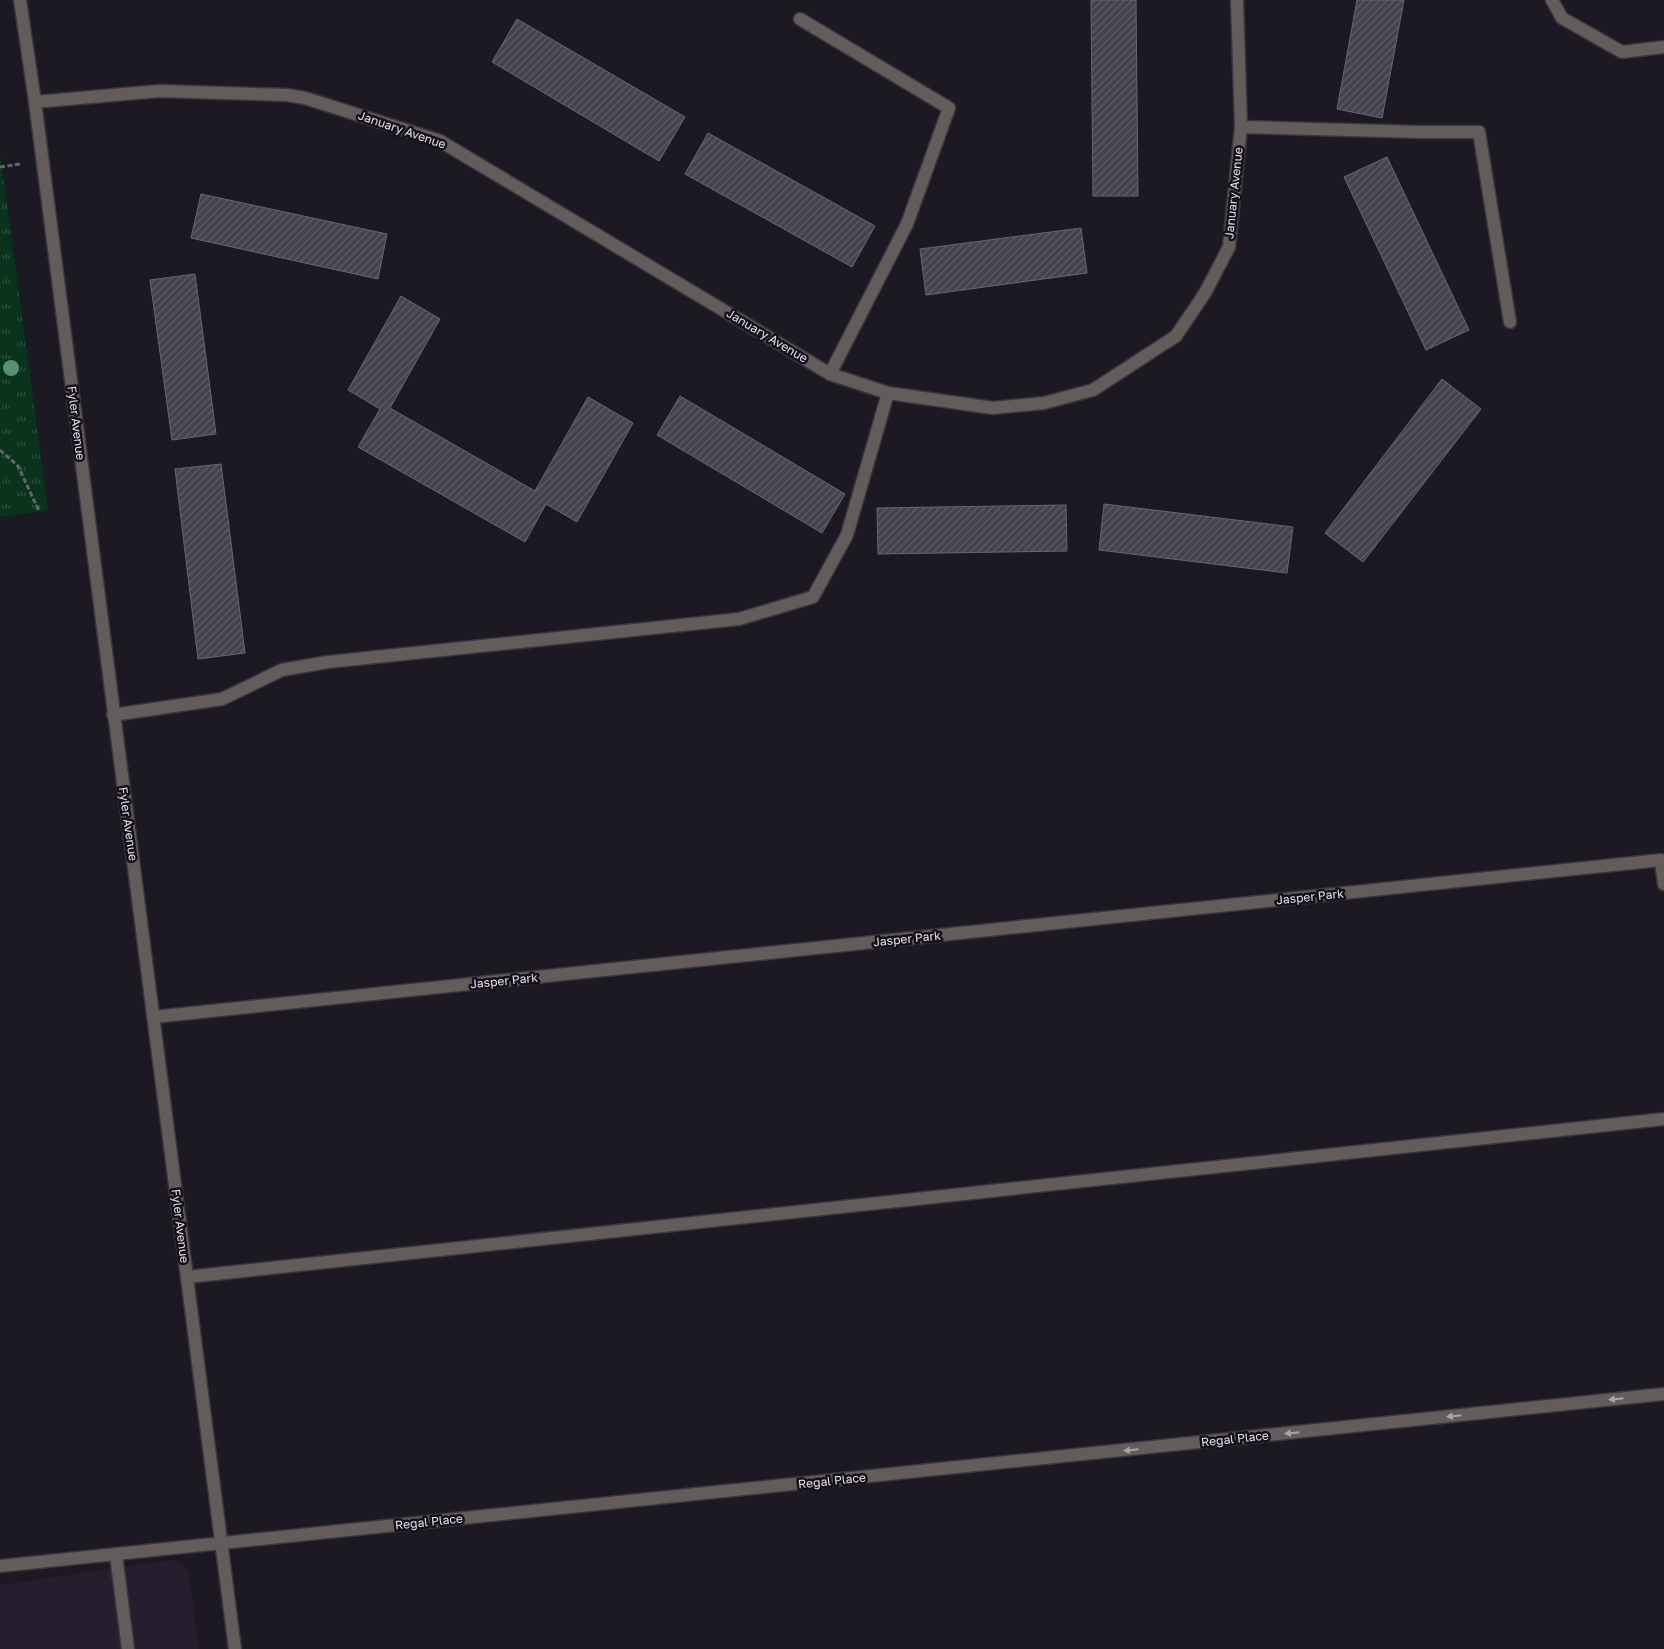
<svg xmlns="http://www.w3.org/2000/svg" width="1664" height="1649" font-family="'Golos Text',sans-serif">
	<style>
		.built { fill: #261e2e }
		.grass { fill: url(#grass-tufts) }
		.building { fill: url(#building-hatch); stroke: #676774 }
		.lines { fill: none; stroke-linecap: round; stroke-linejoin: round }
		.service-casing { stroke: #39353f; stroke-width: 15 }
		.minor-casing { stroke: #39353f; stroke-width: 15 }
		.tertiary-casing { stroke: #39353f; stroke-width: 15 }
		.path { stroke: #67636d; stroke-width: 3; stroke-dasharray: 5 2.5; stroke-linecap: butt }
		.service { stroke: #635c5b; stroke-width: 12 }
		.minor { stroke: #635c5b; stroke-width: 12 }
		.tertiary { stroke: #635c5b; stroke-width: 12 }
		.tree { fill: #599072 }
		.oneway { fill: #aaa5a9 }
		.labels { text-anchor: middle; stroke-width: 5; stroke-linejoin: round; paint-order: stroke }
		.street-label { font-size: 12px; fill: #e5e1e9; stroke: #14101a }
	</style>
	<defs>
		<pattern id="grass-tufts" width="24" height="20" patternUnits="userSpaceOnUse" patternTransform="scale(1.25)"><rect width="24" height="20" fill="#0a331d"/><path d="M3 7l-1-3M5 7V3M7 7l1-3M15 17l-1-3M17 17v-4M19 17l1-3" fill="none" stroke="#2e503e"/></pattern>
		<pattern id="building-hatch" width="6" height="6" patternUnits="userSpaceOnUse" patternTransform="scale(1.25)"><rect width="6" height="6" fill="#43424f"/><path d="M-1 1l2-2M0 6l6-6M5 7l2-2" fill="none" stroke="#5e5d68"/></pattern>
	</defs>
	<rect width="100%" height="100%" fill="#1d1923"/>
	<!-- built -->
	<path class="built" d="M 173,1560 L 184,1565 L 189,1575 L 199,1649 L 0,1649 L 0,1585 Z"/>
	<!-- grass -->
	<path class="grass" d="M 0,153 L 48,510 L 0,517 Z"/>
	<!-- building -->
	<path class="building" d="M 1091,0 L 1136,0 L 1138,196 L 1093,196 Z
		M 1357,0 L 1404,0 L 1382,118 L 1337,109 Z
		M 517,19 L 685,117 L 659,161 L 492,62 Z
		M 708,133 L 875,226 L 852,267 L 685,174 Z
		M 1387,157 L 1469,330 L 1426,350 L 1344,177 Z
		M 201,194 L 387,234 L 378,279 L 191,238 Z
		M 1081,228 L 1087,273 L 926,295 L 920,249 Z
		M 195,274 L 216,434 L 172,440 L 150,280 Z
		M 401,296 L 440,319 L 390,408 L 535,491 L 588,397 L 633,423 L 577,522 L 546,504 L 525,542 L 358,447 L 380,409 L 348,390 Z
		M 1442,379 L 1481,409 L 1363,562 L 1325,533 Z
		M 680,396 L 845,494 L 822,533 L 657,435 Z
		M 221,464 L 245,653 L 198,659 L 175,469 Z
		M 1104,504 L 1293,527 L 1287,573 L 1099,550 Z
		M 1066,505 L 1067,551 L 878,554 L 877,508 Z"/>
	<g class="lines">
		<defs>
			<path id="service" d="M 800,19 L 949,108 L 907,224 L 830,374
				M 1241,127 L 1420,132 L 1479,132 L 1510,322
				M 113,715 L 222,699 L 282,670 L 328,662 L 739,619 L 813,597 L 847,535 L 888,393
				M 187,1277 L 1664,1119
				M 116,1555 L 128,1649"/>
			<path id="minor" d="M 1552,0 L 1562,18 L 1622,52 L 1664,47
				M 35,102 L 159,91 L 287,95 L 305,98 L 440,141 L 830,374 L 888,393 L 993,408 L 1044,403 L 1093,390 L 1176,336 L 1205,293 L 1229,247 L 1241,127 L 1237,0
				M 153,1017 L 1661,860 L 1664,884
				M 0,1566 L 1664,1394"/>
			<path id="tertiary" d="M 20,0 L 35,102 L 235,1649"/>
		</defs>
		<!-- service casing -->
		<use href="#service" class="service-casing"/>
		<!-- minor casing -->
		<use href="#minor" class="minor-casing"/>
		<!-- tertiary casing -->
		<use href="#tertiary" class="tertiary-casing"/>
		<!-- path -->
		<path class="path" d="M 0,167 L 20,164
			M 0,450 L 18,466 L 39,511"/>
		<!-- service -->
		<use href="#service" class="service"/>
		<!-- minor -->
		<use href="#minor" class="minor"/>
		<!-- tertiary -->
		<use href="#tertiary" class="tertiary"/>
	</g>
	<!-- trees -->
	<circle class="tree" cx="11" cy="368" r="8"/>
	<!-- one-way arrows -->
	<defs><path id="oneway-solid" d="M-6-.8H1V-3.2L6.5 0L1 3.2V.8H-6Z" transform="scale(1.25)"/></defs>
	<g class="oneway">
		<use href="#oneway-solid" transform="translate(1616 1399) rotate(174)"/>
		<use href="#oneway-solid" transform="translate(1454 1416) rotate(174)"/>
		<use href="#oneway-solid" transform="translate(1292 1433) rotate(174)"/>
		<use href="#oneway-solid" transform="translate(1131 1450) rotate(174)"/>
	</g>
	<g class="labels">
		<!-- street labels -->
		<g class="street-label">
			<text transform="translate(402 130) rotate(19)" y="4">January Avenue</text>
			<text transform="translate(1234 193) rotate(-84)" y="4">January Avenue</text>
			<text transform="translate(767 336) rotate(31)" y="4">January Avenue</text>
			<text transform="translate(76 423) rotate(83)" y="4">Fyler Avenue</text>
			<text transform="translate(128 824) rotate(82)" y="4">Fyler Avenue</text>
			<text transform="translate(1310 897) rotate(-6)" y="4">Jasper Park</text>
			<text transform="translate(907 939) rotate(-6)" y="4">Jasper Park</text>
			<text transform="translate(504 981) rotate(-6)" y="4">Jasper Park</text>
			<text transform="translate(180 1226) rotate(83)" y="4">Fyler Avenue</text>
			<text transform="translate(1235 1439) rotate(-6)" y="4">Regal Place</text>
			<text transform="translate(832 1481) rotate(-6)" y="4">Regal Place</text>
			<text transform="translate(429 1522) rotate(-6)" y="4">Regal Place</text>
		</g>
	</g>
</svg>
